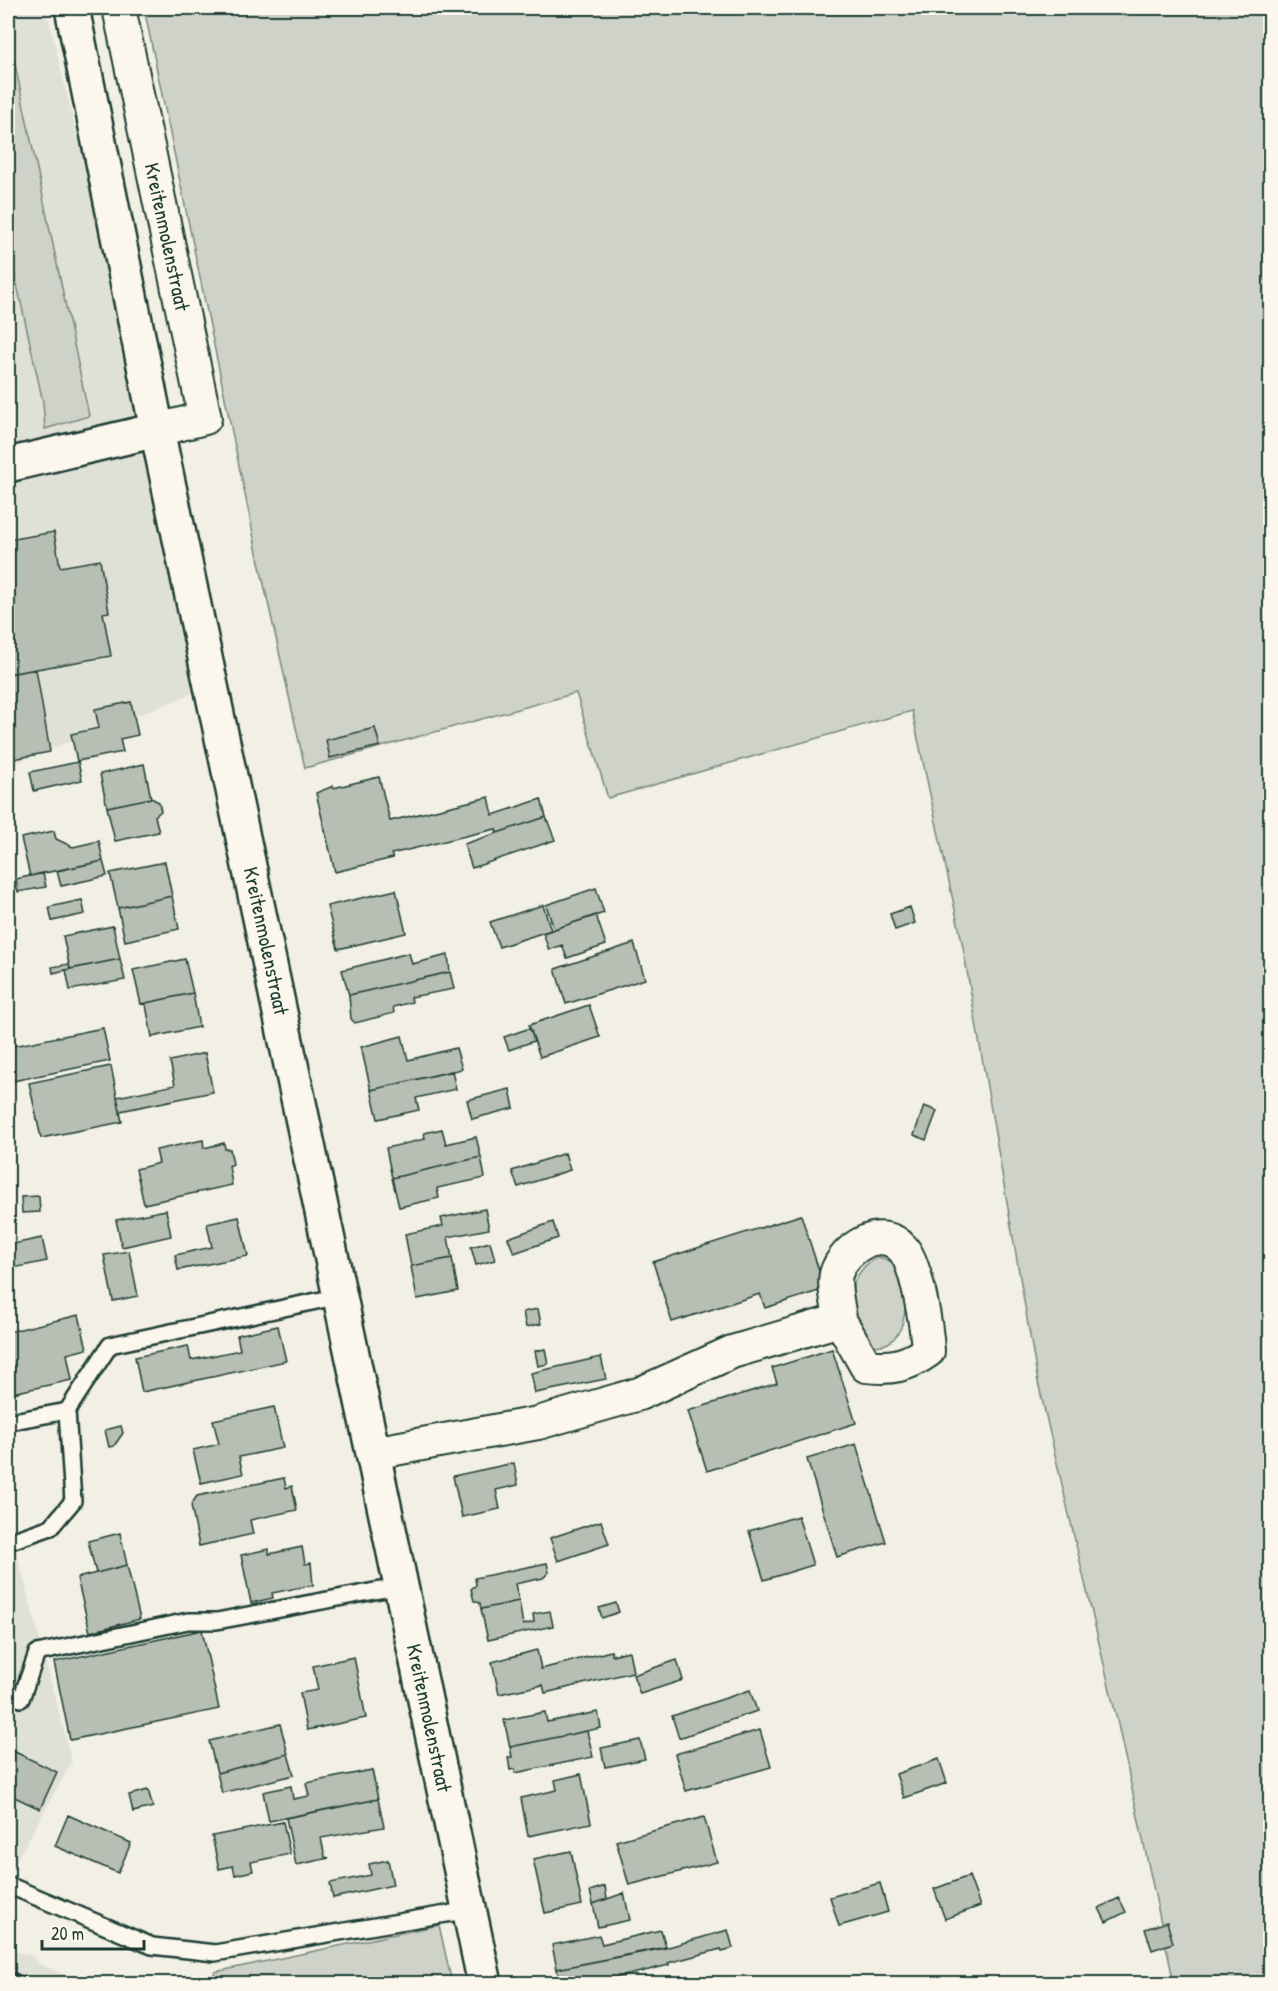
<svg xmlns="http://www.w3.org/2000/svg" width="1278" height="1991" font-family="'Patrick Hand',sans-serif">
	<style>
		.built { fill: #e0e1d6 }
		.green { fill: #cfd2c8; stroke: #77887e; stroke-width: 1.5 }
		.building { fill: #b7beb3; stroke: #1f3d34; stroke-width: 1.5 }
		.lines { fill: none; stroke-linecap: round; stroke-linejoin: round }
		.lane-casing { stroke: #1f3d34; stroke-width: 20 }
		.street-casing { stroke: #1f3d34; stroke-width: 36 }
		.secondary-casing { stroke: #1f3d34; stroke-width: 38 }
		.lane { stroke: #fbf7ec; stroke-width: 15 }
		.street { stroke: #fbf7ec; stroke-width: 32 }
		.secondary { stroke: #fbf7ec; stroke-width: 33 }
		.rail { stroke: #1f3d34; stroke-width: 4.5 }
		.labels { text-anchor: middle; stroke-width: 4.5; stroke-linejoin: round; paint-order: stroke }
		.street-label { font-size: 21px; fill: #1f3d34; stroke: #fbf7ec }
	</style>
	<rect width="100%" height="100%" fill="#f2f0e5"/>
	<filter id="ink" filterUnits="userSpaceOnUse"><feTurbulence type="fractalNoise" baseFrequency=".0167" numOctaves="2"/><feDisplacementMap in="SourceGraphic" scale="12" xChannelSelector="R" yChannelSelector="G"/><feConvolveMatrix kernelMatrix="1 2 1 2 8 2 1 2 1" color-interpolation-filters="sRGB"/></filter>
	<g filter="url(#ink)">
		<!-- built -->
		<path class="built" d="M 8,8 L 46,8 L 212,686 L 8,766 Z
			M 8,1519 L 72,1762 L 8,1876 Z
			M 8,1950 L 33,1956 L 40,1964 L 82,1983 L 8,1983 Z"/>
		<!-- green -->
		<path class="green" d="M 144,8 L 1270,8 L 1270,1983 L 1174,1983 L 1117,1720 L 1038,1382 L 962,942 L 912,711 L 608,798 L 576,693 L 305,768 L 259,562 Z
			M 8,31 L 89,416 L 45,429 L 43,402 L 8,244 Z
			M 879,1257 C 886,1259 894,1262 898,1269 C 914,1295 906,1361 864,1342 C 860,1332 850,1318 849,1307 C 848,1288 861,1263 879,1257 Z
			M 439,1925 L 452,1983 L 209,1983 L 215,1972 Z"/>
		<!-- building -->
		<path class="building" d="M 54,532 L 60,567 L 100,560 L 109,612 L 103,613 L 111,656 L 8,674 L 8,540 Z
			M 36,669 L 50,752 L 8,760 L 8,674 Z
			M 131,702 L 138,735 L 120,739 L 123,752 L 77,761 L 71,734 L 99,728 L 95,709 Z
			M 375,728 L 380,746 L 330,758 L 326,740 Z
			M 78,762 L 82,780 L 34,791 L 30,772 Z
			M 144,764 L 151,798 L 107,807 L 100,774 Z
			M 379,777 L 390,821 L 489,797 L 493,815 L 541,799 L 546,817 L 497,833 L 496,829 L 478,833 L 391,854 L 393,858 L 335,872 L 316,793 L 333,786 L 333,788 Z
			M 151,798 L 159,802 L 161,811 L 155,816 L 159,832 L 115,841 L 107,807 Z
			M 546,817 L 555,840 L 472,868 L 464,844 Z
			M 54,831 L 56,839 L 73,847 L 99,841 L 103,861 L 30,876 L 21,838 Z
			M 103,861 L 107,876 L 61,886 L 57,871 Z
			M 165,862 L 172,896 L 118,908 L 110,873 Z
			M 43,873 L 46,887 L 18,892 L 16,879 Z
			M 596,888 L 604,913 L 554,929 L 546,905 Z
			M 396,890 L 406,933 L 338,949 L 327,906 Z
			M 172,896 L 179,929 L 125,941 L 118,908 Z
			M 82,900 L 85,914 L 52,921 L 49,907 Z
			M 543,905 L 551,930 L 499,947 L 490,922 Z
			M 910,907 L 915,923 L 895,930 L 890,914 Z
			M 596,915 L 606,945 L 567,958 L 562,945 L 549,950 L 543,933 Z
			M 113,926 L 120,959 L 70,969 L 63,936 Z
			M 634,943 L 645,979 L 566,1004 L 555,969 Z
			M 409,953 L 412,964 L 448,955 L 450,972 L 349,995 L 342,970 Z
			M 120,959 L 125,980 L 70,990 L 66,970 Z
			M 185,959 L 193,993 L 141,1004 L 133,970 Z
			M 69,964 L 70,969 L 53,973 L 52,967 Z
			M 450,972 L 454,989 L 411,997 L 412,1002 L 393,1007 L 394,1013 L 355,1023 L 351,1019 L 349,995 Z
			M 193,993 L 199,1027 L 152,1037 L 146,1005 L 141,1004 Z
			M 589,1005 L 600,1037 L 540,1057 L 529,1025 Z
			M 103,1028 L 110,1061 L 8,1082 L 8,1047 Z
			M 530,1028 L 534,1041 L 509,1050 L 504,1037 Z
			M 402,1036 L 408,1060 L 456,1048 L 462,1069 L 371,1090 L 361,1047 Z
			M 205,1053 L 213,1092 L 120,1111 L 117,1097 L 175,1085 L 170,1061 Z
			M 111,1066 L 122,1122 L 41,1138 L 29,1083 Z
			M 452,1071 L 456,1089 L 416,1098 L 419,1110 L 378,1119 L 371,1090 Z
			M 510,1089 L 514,1108 L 472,1119 L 467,1100 Z
			M 924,1106 L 937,1111 L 926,1140 L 914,1135 Z
			M 442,1129 L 446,1144 L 476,1137 L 481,1157 L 392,1178 L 386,1148 L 425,1139 L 424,1133 Z
			M 203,1140 L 204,1148 L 224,1143 L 225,1149 L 230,1149 L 233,1164 L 229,1166 L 232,1185 L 144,1204 L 136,1169 L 159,1163 L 156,1150 Z
			M 565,1153 L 570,1170 L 518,1187 L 512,1171 Z
			M 481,1157 L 485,1178 L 437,1188 L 439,1198 L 399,1207 L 392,1178 Z
			M 39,1196 L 40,1212 L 22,1213 L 21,1197 Z
			M 485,1209 L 489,1229 L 448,1237 L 452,1258 L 411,1266 L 405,1234 L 443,1226 L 441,1218 Z
			M 166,1210 L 171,1236 L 122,1247 L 116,1220 Z
			M 801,1215 L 825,1289 L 765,1308 L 760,1294 L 672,1322 L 653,1262 Z
			M 239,1217 L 248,1256 L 178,1270 L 175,1255 L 212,1247 L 207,1224 Z
			M 553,1222 L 558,1238 L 514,1253 L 508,1238 Z
			M 42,1238 L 47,1261 L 8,1269 L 8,1245 Z
			M 490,1242 L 495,1260 L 476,1265 L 471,1247 Z
			M 129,1251 L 138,1296 L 113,1301 L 104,1255 Z
			M 452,1258 L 458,1291 L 417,1299 L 411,1266 Z
			M 538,1309 L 541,1324 L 526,1327 L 523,1312 Z
			M 79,1315 L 87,1349 L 67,1354 L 72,1380 L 8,1394 L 8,1332 Z
			M 278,1326 L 286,1361 L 142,1392 L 135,1357 L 188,1346 L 191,1360 L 240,1350 L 237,1335 Z
			M 545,1349 L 548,1364 L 538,1366 L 535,1351 Z
			M 832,1349 L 856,1423 L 707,1471 L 688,1411 L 777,1383 L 772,1368 Z
			M 601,1357 L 606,1379 L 535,1393 L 531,1373 Z
			M 274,1407 L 283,1448 L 239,1457 L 243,1474 L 201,1483 L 193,1450 L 219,1444 L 213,1420 Z
			M 121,1426 L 123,1433 L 114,1446 L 109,1447 L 105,1430 Z
			M 856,1444 L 886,1542 L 837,1557 L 807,1459 Z
			M 514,1463 L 518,1485 L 496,1490 L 500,1509 L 462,1517 L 453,1476 Z
			M 284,1478 L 286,1488 L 292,1486 L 297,1510 L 250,1520 L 253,1534 L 199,1546 L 191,1505 L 197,1496 Z
			M 798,1516 L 813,1565 L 764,1580 L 749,1531 Z
			M 601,1521 L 609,1544 L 558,1561 L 550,1538 Z
			M 120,1533 L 127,1565 L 96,1573 L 88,1541 Z
			M 302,1547 L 305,1564 L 311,1563 L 313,1585 L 272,1593 L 273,1598 L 251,1603 L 241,1555 L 269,1549 L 269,1554 Z
			M 547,1563 L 549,1572 L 543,1578 L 515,1584 L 519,1601 L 481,1609 L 480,1603 L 474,1601 L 471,1589 L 476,1585 L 475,1578 Z
			M 127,1565 L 140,1619 L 90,1632 L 77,1578 Z
			M 519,1601 L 523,1625 L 534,1622 L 533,1614 L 550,1611 L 553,1626 L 488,1640 L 481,1609 Z
			M 616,1603 L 619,1612 L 602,1618 L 599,1608 Z
			M 202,1630 L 219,1709 L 70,1740 L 54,1662 Z
			M 537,1650 L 541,1669 L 611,1651 L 612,1655 L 629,1651 L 633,1672 L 545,1693 L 543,1685 L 499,1694 L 492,1662 Z
			M 354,1657 L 366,1718 L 307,1730 L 300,1693 L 318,1690 L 313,1666 Z
			M 677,1660 L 683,1680 L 640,1694 L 633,1675 Z
			M 750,1690 L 757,1711 L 679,1738 L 672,1716 Z
			M 545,1712 L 547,1722 L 598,1712 L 601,1728 L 510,1747 L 504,1720 Z
			M 280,1724 L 288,1754 L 217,1773 L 209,1741 Z
			M 760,1730 L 771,1767 L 686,1791 L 675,1754 Z
			M 587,1731 L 593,1757 L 515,1773 L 515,1769 L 510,1770 L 508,1757 L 512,1757 L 510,1747 Z
			M 640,1740 L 645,1759 L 605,1767 L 601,1748 Z
			M 13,1751 L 57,1772 L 40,1809 L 8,1794 L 8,1753 L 11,1754 Z
			M 288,1754 L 294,1775 L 222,1793 L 217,1773 Z
			M 939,1759 L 947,1783 L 904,1798 L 896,1774 Z
			M 372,1770 L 378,1799 L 269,1821 L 263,1792 L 291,1786 L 293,1799 L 309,1796 L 306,1783 Z
			M 581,1774 L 591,1823 L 528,1836 L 521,1798 L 557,1790 L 555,1780 Z
			M 148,1790 L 153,1807 L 133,1812 L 129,1795 Z
			M 378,1799 L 384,1827 L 321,1838 L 325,1857 L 329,1858 L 296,1865 L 286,1818 Z
			M 68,1815 L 131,1843 L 118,1873 L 55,1846 Z
			M 704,1817 L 717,1862 L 629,1885 L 616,1841 Z
			M 283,1822 L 290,1854 L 251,1862 L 253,1871 L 235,1875 L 233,1866 L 219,1869 L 212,1836 Z
			M 571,1851 L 582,1905 L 545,1913 L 533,1859 Z
			M 388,1860 L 393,1885 L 333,1898 L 330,1883 L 371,1875 L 369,1864 Z
			M 969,1876 L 980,1906 L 945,1919 L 934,1889 Z
			M 880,1883 L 888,1912 L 839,1926 L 830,1897 Z
			M 605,1886 L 607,1899 L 593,1904 L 590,1891 Z
			M 624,1893 L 630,1920 L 598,1927 L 593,1904 Z
			M 1119,1898 L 1126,1912 L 1106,1922 L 1099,1908 Z
			M 1167,1922 L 1173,1943 L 1152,1950 L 1145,1929 Z
			M 661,1930 L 666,1947 L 557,1969 L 552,1945 L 599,1935 L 602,1944 Z
			M 728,1930 L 733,1948 L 722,1951 L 721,1949 L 668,1963 L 669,1965 L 608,1980 L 609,1984 L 560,1984 L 557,1969 L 665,1948 Z"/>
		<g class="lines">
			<defs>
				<path id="lane" d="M 8,1422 L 67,1411 L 110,1345 L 340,1296
					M 8,1542 L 51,1527 L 73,1501 L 67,1411
					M 21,1699 L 37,1653 L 188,1621 L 217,1621 L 401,1586
					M 8,1885 L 152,1946 L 215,1953 L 470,1910"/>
				<path id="street" d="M 119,8 L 205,418 L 157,430
					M 373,1453 L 538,1423 L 639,1394 L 732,1352 L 840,1320 L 866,1366 C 891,1369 907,1366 928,1351 C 927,1329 917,1265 903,1249 C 882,1224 844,1247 836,1274 C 833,1287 839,1307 840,1320"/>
				<path id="secondary" d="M 72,8 L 157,430 L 485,1984
					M 8,465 L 157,430"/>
			</defs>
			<!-- lane casing -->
			<use href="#lane" class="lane-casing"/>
			<!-- street casing -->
			<use href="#street" class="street-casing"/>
			<!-- secondary casing -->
			<use href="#secondary" class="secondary-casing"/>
			<!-- lane -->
			<use href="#lane" class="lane"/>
			<!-- street -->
			<use href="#street" class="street"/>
			<!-- secondary -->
			<use href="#secondary" class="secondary"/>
			<!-- rail -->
			<path class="rail" d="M 8,1971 L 35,1984"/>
		</g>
	</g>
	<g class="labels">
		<!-- street labels -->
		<g class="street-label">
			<text transform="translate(167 237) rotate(78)" y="7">Kreitenmolenstraat</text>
			<text transform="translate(266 941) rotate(78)" y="7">Kreitenmolenstraat</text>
			<text transform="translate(429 1718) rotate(78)" y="7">Kreitenmolenstraat</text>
		</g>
	</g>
	<!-- margin -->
	<rect width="1278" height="1991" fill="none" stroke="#fbf7ec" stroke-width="30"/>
	<rect x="15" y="15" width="1248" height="1961" fill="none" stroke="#1f3d34" stroke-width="2" filter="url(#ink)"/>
	<!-- scale -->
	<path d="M42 1940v9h102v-9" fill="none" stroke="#1f3d34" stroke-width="3"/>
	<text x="51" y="1940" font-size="18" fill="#1f3d34" stroke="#fbf7ec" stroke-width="4.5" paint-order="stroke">20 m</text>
</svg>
